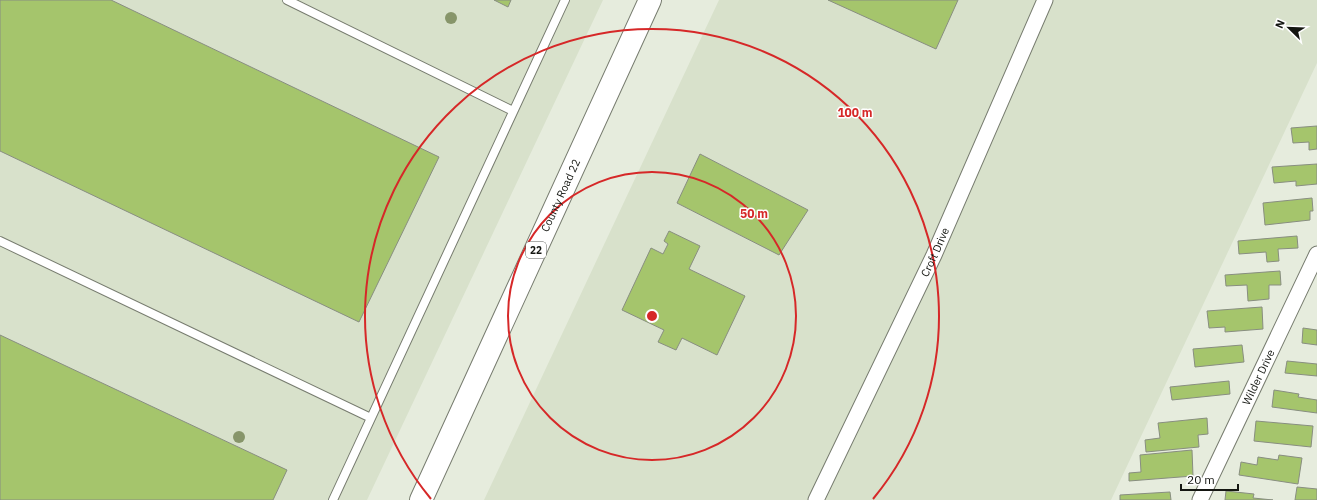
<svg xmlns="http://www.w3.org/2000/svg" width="1317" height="500" font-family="'IBM Plex Sans',sans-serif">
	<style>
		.built { fill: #d8e1cb }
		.building { fill: #a5c56c; stroke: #888e80 }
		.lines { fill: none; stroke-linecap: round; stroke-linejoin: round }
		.service-casing { stroke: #777c6f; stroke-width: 10 }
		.minor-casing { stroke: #777c6f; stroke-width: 17 }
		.primary-casing { stroke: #777c6f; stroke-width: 24 }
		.service { stroke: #fff; stroke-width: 8 }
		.minor { stroke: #fff; stroke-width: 15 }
		.primary { stroke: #fff; stroke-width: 22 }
		.tree { fill: #87956a }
		.ring { fill: none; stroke: #d62828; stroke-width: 2 }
		.labels { text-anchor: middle; stroke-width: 3; stroke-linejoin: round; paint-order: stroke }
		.shield { fill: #fff; stroke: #5a5c58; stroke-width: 1 }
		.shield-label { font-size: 10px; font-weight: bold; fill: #141611 }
		.street-label { font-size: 11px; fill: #141611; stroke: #fff }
		.centre { fill: #d62828; stroke: #fff; stroke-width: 2 }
		.ring-label { font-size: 12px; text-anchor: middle; font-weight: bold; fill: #d62828; stroke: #fff; stroke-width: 3; stroke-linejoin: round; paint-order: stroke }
	</style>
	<rect width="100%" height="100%" fill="#e6ecdd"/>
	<!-- built -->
	<path class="built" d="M 0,0 L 603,0 L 367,500 L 0,500 Z
		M 719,0 L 1317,0 L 1317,63 L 1111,500 L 484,500 Z"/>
	<!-- building -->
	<path class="building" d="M 0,0 L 111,0 L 439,157 L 359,322 L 0,151 Z
		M 494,0 L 511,0 L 508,7 Z
		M 828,0 L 958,0 L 936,49 Z
		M 1317,126 L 1317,149 L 1309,150 L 1309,142 L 1293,143 L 1291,128 Z
		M 700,154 L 808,210 L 779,255 L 677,203 Z
		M 1317,164 L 1317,184 L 1296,186 L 1296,181 L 1274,183 L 1272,167 Z
		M 1312,198 L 1313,211 L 1310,211 L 1310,220 L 1265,225 L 1263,203 Z
		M 669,231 L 700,246 L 689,269 L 745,296 L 717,355 L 682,338 L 676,350 L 658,342 L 664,330 L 622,310 L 651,248 L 663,254 L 668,244 L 664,241 Z
		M 1297,236 L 1298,248 L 1278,249 L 1279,261 L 1267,262 L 1266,252 L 1239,254 L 1238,241 Z
		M 1280,271 L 1281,285 L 1269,285 L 1269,299 L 1248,301 L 1247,285 L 1226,286 L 1225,275 Z
		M 1262,307 L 1263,329 L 1225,332 L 1225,327 L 1209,328 L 1207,311 Z
		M 1303,328 L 1317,330 L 1317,345 L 1302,343 Z
		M 0,335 L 287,470 L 273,500 L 0,500 Z
		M 1242,345 L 1244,362 L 1195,367 L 1193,349 Z
		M 1287,361 L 1317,364 L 1317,376 L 1285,373 Z
		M 1229,381 L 1230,394 L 1172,400 L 1170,387 Z
		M 1274,390 L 1299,394 L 1298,397 L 1317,400 L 1317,413 L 1272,407 Z
		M 1207,418 L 1208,434 L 1198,435 L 1199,447 L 1146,452 L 1145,440 L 1160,438 L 1158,423 Z
		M 1256,421 L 1313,426 L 1311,447 L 1254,441 Z
		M 1192,450 L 1193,476 L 1129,481 L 1129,473 L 1141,472 L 1140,455 Z
		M 1279,455 L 1302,458 L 1298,484 L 1239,475 L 1241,462 L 1257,465 L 1258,457 L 1278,460 Z
		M 1297,487 L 1317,489 L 1317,500 L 1295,500 Z
		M 1226,491 L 1254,494 L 1253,498 L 1273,500 L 1225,500 Z
		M 1170,492 L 1171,500 L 1120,500 L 1120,495 Z"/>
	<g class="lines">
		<defs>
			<path id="service" d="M 287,0 L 513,111
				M 0,241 L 371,418
				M 333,500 L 565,0"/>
			<g id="minor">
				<path id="s1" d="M 816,500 L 934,255 L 1045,0"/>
				<path id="s2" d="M 1200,500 L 1317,254"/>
			</g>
			<g id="primary">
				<path id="s3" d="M 421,500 L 650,0"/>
			</g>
		</defs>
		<!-- service casing -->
		<use href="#service" class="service-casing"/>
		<!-- minor casing -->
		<use href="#minor" class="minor-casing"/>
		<!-- primary casing -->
		<use href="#primary" class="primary-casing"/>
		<!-- service -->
		<use href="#service" class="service"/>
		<!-- minor -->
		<use href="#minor" class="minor"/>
		<!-- primary -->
		<use href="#primary" class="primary"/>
	</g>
	<!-- trees -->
	<g class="tree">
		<circle cx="451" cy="18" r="6"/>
		<circle cx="239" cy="437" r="6"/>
	</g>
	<!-- distance rings -->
	<g class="ring">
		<circle cx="652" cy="316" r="144"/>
		<path d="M431 499A287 287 0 1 1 873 499"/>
	</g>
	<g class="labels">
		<!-- shield labels -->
		<rect class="shield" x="526" y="242" width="20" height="16" rx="3"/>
		<g class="shield-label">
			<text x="536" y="254">22</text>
		</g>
		<!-- street labels -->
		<g class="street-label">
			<text dy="4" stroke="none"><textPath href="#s3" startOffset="335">County Road 22</textPath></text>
			<text dy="4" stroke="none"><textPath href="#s1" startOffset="275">Croft Drive</textPath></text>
			<text dy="4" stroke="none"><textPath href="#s2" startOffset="136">Wilder Drive</textPath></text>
		</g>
	</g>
	<circle cx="652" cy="316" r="6" class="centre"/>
	<g class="ring-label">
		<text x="855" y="117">100 m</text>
		<text x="754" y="218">50 m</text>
	</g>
	<!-- north arrow -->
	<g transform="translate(1289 28) rotate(293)" stroke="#ffffff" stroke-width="3" paint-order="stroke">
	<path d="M0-3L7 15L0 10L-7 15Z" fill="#141611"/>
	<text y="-6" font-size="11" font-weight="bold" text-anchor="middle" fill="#141611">N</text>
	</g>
	<!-- scale -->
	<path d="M1181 484v6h57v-6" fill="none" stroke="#141611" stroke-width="2"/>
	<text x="1187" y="484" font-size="12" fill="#141611" stroke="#ffffff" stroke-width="3" paint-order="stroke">20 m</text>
</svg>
